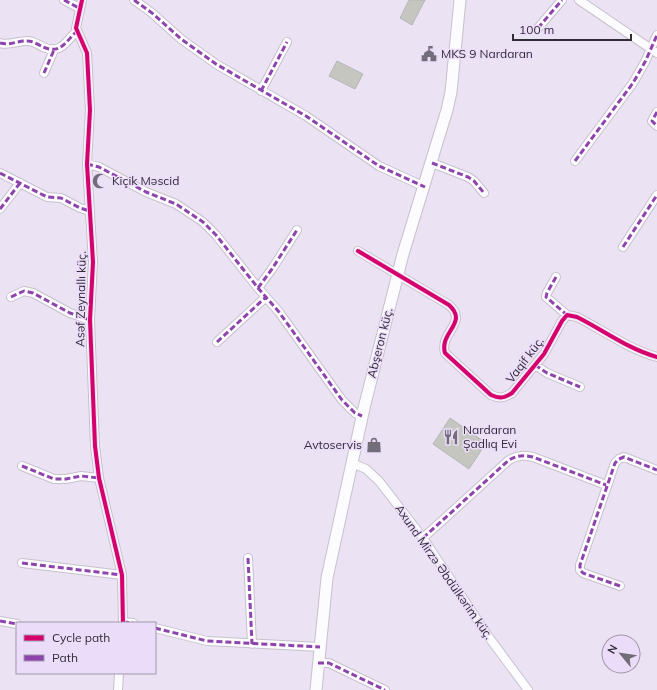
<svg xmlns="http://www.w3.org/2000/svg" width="657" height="690" font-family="Mulish,sans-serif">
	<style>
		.building { fill: #c4c6bf; stroke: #b7b5b7 }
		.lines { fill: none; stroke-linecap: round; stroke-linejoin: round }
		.minor-casing { stroke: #c7c1cd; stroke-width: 10 }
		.major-casing { stroke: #c7c1cd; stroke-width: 13 }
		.minor { stroke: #fcfbfd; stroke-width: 8 }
		.major { stroke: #fcfbfd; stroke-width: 11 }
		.quiet { stroke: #8e44ad; stroke-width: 3; stroke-dasharray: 6 3; stroke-linecap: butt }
		.cycleway-casing { stroke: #ebddf9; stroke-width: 6 }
		.cycleway { stroke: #d6006c; stroke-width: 4 }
		.labels { text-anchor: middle; stroke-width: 3; stroke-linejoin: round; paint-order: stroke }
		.poi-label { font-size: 12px; fill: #322c37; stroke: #ebddf9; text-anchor: start }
		.street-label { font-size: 12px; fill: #322c37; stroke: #ebddf9 }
	</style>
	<rect width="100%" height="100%" fill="#ebe3f3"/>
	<!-- building -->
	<path class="building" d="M 409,0 L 425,0 L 412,25 L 400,18 Z
		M 337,61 L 363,74 L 355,89 L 329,76 Z
		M 450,418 L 486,443 L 469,469 L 433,444 Z"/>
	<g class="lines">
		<defs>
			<path id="minor" d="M 64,0 L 79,8
				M 82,0 L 76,28 L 87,53 L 90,110 L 87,164 L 93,262 L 90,320 L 95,446 L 99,478 L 122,575 L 123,623
				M 134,0 L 152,13 L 181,39 L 216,64 L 306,116 L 379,166 L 425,187
				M 579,0 L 657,53
				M 538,28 L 562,0
				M 0,43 C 10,46 19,40 28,41 C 33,41 39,45 43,47 C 61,55 66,41 77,31
				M 44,73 L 54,50
				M 261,91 L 287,42
				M 657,112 L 652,121 L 657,126
				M 575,161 L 633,83 L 645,62 L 657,35
				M 432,163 L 468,177 L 474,181 L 484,193
				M 87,164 L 99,167 L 146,192 L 176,204 L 203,222 L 216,235 L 258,288 L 279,312 L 342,400 L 355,413 L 362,416
				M 0,173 L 47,197 L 61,198 L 80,208 L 90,211
				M 0,209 L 20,183
				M 623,247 L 657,195
				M 358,251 L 449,305 C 469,323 439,332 445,353 L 491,395 C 500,399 504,398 512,393 L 544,354 L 562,321 L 567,315 L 577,317 C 603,330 628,349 657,357
				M 556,277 L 547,293 L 546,297 L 567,315
				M 258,288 L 272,269 L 297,230
				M 11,297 L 24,291 L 33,293 L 70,313 L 90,320
				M 217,342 L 266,297
				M 535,365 L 547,373 L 580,387
				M 352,463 L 366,469 L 379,481 L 423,538 L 488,636 L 528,690
				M 22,466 L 54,479 L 66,479 L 81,476 L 99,478
				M 423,538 L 509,460 C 518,455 524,455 533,457 L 606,485
				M 248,558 L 252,644
				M 22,563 L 122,575
				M 620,586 L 583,573 L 580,570 L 580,565 L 615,463 L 619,459 L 624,457 L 657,470
				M 0,621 L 17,624
				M 123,622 L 133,623
				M 155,628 L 207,641 L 320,647
				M 318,663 L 329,663 L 335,666 L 385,690
				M 118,690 L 119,673"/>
			<path id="major" d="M 316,690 L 327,578 L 364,408 L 403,254 L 447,110 L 451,92 L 460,0"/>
		</defs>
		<!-- minor casing -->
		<use href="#minor" class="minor-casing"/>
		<!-- major casing -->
		<use href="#major" class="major-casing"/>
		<!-- minor -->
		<use href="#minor" class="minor"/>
		<!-- major -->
		<use href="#major" class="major"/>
		<!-- quiet -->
		<path class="quiet" d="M 64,0 L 79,8
			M 134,0 L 152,13 L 181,39 L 216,64 L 306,116 L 379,166 L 425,187
			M 538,28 L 562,0
			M 0,43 C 10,46 19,40 28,41 C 33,41 39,45 43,47 C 61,55 66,41 77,31
			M 44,73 L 54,50
			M 261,91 L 287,42
			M 657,112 L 652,121 L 657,126
			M 575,161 L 633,83 L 645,62 L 657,35
			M 432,163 L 468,177 L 474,181 L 484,193
			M 87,164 L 99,167 L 146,192 L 176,204 L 203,222 L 216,235 L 258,288 L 279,312 L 342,400 L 355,413 L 362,416
			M 0,173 L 47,197 L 61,198 L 80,208 L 90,211
			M 0,209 L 20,183
			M 623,247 L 657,195
			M 556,277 L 547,293 L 546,297 L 567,315
			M 258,288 L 272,269 L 297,230
			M 11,297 L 24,291 L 33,293 L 70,313 L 90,320
			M 217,342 L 266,297
			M 535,365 L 547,373 L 580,387
			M 22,466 L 54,479 L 66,479 L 81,476 L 99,478
			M 423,538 L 509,460 C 518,455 524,455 533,457 L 606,485
			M 248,558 L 252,644
			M 22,563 L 122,575
			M 620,586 L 583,573 L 580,570 L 580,565 L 615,463 L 619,459 L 624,457 L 657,470
			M 0,621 L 17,624
			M 123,622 L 133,623
			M 155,628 L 207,641 L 320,647
			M 318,663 L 329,663 L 335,666 L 385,690"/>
		<defs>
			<path id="cycleway" d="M 82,0 L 76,28 L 87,53 L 90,110 L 87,164 L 93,262 L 90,320 L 95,446 L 99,478 L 122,575 L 123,623
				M 358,251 L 449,305 C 469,323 439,332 445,353 L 491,395 C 500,399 504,398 512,393 L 544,354 L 562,321 L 567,315 L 577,317 C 603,330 628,349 657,357"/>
		</defs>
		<!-- cycleway casing -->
		<use href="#cycleway" class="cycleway-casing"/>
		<!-- cycleway -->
		<use href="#cycleway" class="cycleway"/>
	</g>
	<!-- icons -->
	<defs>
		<symbol id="civic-bare" viewBox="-9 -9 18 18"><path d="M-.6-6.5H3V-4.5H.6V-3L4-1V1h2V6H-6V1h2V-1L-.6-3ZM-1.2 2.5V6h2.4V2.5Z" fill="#736c79" stroke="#ebddf9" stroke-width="2.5" paint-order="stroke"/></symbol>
		<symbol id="mosque-bare" viewBox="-9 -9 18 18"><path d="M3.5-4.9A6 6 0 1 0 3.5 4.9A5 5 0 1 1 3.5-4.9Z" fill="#736c79" stroke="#ebddf9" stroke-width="2.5" paint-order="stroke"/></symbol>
		<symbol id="restaurant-bare" viewBox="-9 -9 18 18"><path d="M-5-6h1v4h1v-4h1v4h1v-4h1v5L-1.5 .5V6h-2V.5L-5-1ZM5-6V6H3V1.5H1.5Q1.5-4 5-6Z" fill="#736c79" stroke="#ebddf9" stroke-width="2.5" paint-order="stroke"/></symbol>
		<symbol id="shop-bare" viewBox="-9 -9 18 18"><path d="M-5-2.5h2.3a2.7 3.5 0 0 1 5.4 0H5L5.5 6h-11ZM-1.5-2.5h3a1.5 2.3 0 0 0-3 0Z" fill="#736c79" stroke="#ebddf9" stroke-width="2.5" paint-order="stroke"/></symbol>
	</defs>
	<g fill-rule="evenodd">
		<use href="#civic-bare" x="418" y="43" width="22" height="22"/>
		<use href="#mosque-bare" x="89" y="170" width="22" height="22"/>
		<use href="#restaurant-bare" x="440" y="426" width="22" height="22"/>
		<use href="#shop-bare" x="363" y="434" width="22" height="22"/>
	</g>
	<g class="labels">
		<!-- poi labels -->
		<g class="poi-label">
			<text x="441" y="58">MKS 9 Nardaran</text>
			<text x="112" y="185">Kiçik Məscid</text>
			<text x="463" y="434">Nardaran<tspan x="463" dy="14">Şadlıq Evi</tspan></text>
			<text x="362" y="449" text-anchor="end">Avtoservis</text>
		</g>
		<!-- street labels -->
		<g class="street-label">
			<text transform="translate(81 299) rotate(-89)" y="4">Asəf Zeynallı küç.</text>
			<text transform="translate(380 343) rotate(-76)" y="4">Abşeron küç.</text>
			<text transform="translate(525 360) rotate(-53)" y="4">Vaqif küç.</text>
			<text transform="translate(444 572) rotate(55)" y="4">Axund Mirzə Əbdülkərim küç.</text>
		</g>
	</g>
	<!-- legend -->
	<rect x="16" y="622" width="140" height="52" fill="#ebddf9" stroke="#a196ab"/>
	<rect x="24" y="635" width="20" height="6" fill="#d6006c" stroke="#a196ab"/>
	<text x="52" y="642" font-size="12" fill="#322c37">Cycle path</text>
	<rect x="24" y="655" width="20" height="6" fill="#8e44ad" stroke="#a196ab"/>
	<text x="52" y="662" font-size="12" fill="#322c37">Path</text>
	<!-- north arrow -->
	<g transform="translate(621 654) rotate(299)"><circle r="19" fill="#ebddf9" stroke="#a196ab"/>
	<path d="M0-3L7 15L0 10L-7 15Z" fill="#736c79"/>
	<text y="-6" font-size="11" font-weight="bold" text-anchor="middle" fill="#322c37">N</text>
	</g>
	<!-- scale -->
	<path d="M513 34v6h118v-6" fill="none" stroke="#322c37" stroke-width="2"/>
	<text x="519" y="34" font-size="12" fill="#322c37" stroke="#ebddf9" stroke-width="3" paint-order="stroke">100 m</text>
</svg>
